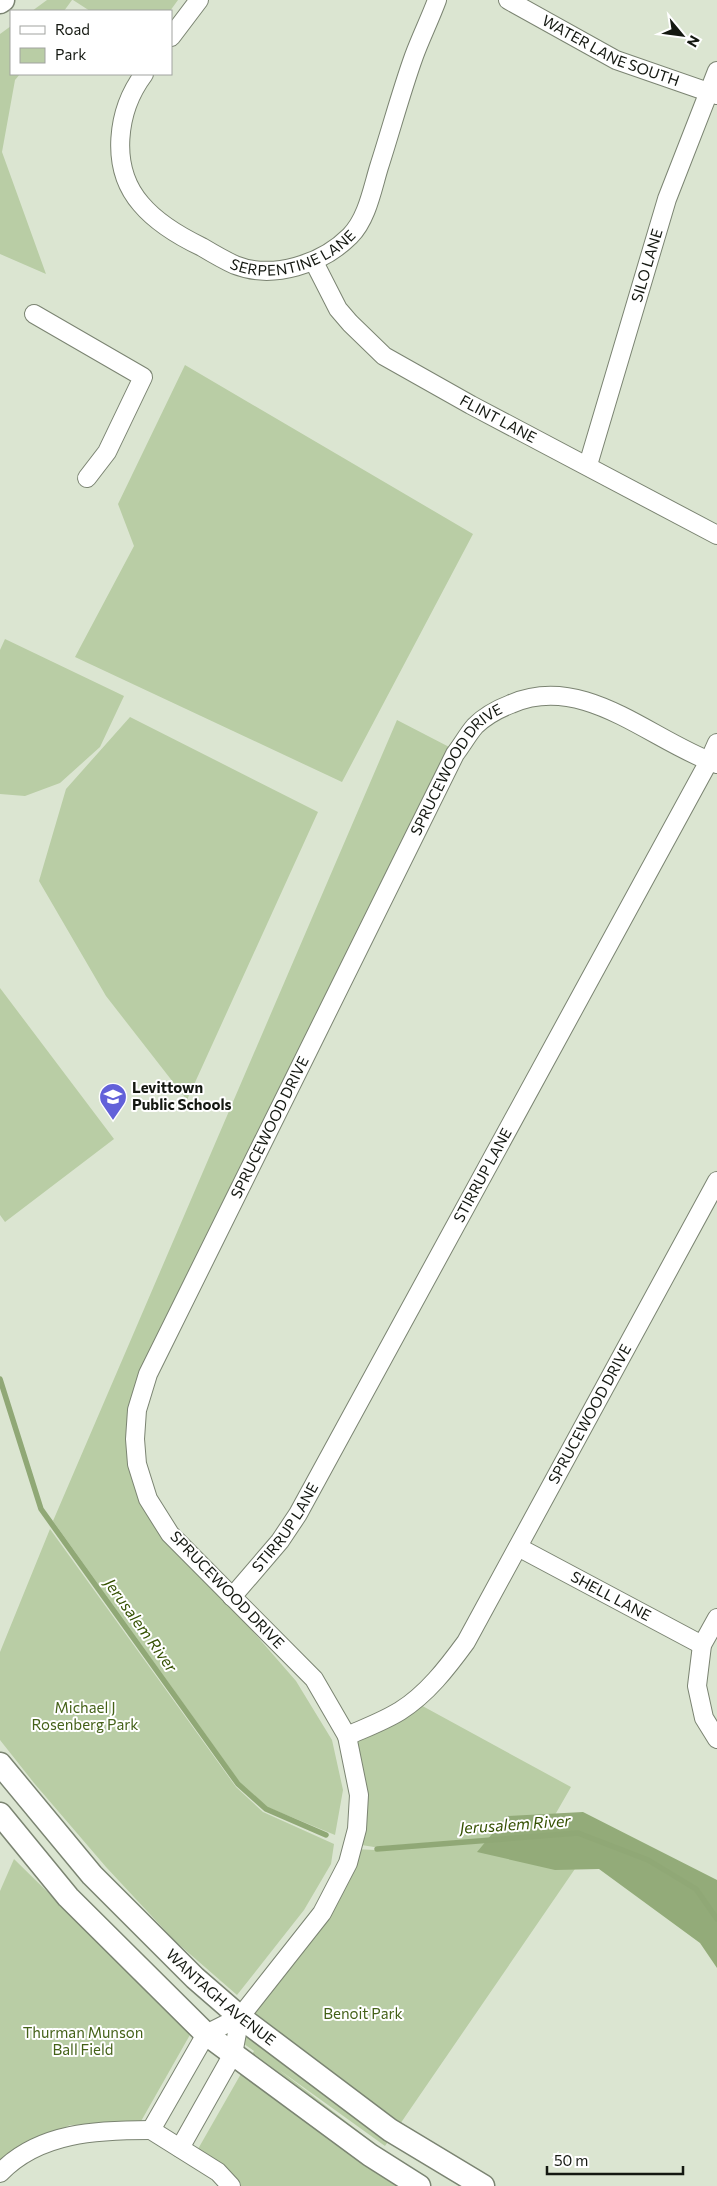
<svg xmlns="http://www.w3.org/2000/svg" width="717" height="2186" font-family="Commissioner,sans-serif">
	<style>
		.green { fill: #b9cda5 }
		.forest { fill: #93ab79 }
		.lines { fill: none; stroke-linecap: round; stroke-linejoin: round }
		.stream { stroke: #90a876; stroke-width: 5.5 }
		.minor-casing { stroke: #7b8472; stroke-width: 20 }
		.major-casing { stroke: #7b8472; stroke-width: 25 }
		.minor { stroke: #fff; stroke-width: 18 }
		.major { stroke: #fff; stroke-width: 22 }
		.labels { text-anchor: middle; stroke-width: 4; stroke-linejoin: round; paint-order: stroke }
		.street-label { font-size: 15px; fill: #141811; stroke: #fff }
		.poi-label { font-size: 15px; font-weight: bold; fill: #141811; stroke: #fff; text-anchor: start }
		.park-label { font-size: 15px; fill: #446118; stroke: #fff }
		.water-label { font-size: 16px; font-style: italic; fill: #355102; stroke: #fff }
	</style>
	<rect width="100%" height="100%" fill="#dbe5d1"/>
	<!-- green -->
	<path class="green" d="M 47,0 L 72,0 L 64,11 L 32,11 Z
		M 73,0 L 178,0 L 170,11 L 90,11 Z
		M 11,26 L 11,74 L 20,74 L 15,80 L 2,152 L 46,274 L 0,254 L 0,34 Z
		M 185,365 L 473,534 L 342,782 L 75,657 L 134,546 L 118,504 Z
		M 5,639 L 124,696 L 100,747 L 60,783 L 25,796 L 0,794 L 0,650 Z
		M 130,717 L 318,812 L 187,1100 L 106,996 L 39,881 L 66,789 Z
		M 397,720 L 455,750 L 145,1375 L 132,1437 L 169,1535 L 296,1681 L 332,1740 L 343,1790 L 335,1835 L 267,1807 L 241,1784 L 53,1521 Z
		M 0,988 L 114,1139 L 5,1222 L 0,1215 Z
		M 50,1529 L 236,1787 L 263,1812 L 334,1844 L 331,1864 L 304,1910 L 237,1995 L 175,1941 L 106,1867 L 34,1783 L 0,1740 L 0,1652 Z
		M 417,1703 L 571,1787 L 544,1834 L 374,1847 L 355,1844 L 352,1738 Z
		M 576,1836 L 590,1847 L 385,2146 L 278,2069 L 430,2186 L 237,2186 L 198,2149 L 254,2051 L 230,2034 L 354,1849 L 375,1850 Z
		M 14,1859 L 191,2033 L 140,2123 L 70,2125 L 8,2154 L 0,2163 L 0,1891 Z"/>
	<!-- forest -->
	<path class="forest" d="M 583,1812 L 717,1880 L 717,1968 L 700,1943 L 599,1869 L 555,1870 L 477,1852 L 507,1816 Z"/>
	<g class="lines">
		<!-- stream -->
		<path class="stream" d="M 0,1379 L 41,1509 L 238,1784 L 266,1809 L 326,1835
			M 377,1849 L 578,1833 L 648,1860 L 696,1889 L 717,1919"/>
		<defs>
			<g id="minor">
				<path id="s1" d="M 508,0 L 616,60 L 717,95"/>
				<path d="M 171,37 L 199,0"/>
				<path id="s2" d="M 144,74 C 117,110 109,167 141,204 C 157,223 179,236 202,247 C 212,253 224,260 235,265 C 273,280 322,264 350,236 C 367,219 372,190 379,167 C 391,130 401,92 414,56 C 421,37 430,19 437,0"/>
				<path id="s3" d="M 314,262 L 338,309 L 350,323 L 384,356 L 471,405 L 717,535"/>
				<path d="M 34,314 L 143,377 L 107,452 L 87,478"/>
				<path id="s4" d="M 588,465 L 667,199 L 717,71"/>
				<path id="s5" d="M 518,1547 L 702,1645"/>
				<path id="s6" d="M 232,1597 L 280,1541 L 298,1514 L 709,761 L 717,743"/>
				<path d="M 717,1618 L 702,1645 L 697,1686 L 704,1718 L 717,1739"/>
				<path id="s7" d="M 347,1736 L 314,1679 L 170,1534 L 148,1499 L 137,1464 L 135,1439 L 137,1410 L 148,1374 L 455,754 C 462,745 468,734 475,726 C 485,716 498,709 511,704 C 584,672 651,741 717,764"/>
				<path id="s8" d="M 151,2130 L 206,2034 L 240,2017 L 322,1913 L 348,1863 L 357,1829 L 359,1795 L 347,1736 C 365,1728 384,1721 400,1711 C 427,1694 447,1668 466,1642 L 717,1181"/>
				<path d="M 151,2130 L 218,2172 L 231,2186"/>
				<path d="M 180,2148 L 233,2054 L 240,2017"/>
				<path d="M 0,2173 C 39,2132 98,2130 151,2130"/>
			</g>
			<g id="major">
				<path d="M 0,2 L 3,0"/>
				<path id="s9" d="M 0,1764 L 92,1875 L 195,1978 L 240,2017 L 390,2130 L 483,2186"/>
				<path d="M 0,1814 L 68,1897 L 206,2034 L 370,2155 L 419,2186"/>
			</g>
		</defs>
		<!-- minor casing -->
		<use href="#minor" class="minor-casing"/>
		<!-- major casing -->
		<use href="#major" class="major-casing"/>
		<!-- minor -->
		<use href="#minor" class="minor"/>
		<!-- major -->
		<use href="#major" class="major"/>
	</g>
	<!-- icons -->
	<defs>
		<symbol id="school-pin" viewBox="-11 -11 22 30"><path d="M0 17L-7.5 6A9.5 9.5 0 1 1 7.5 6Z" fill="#6261d9" stroke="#fff"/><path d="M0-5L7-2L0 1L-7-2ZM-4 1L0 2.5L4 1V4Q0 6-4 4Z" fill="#fff"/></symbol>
	</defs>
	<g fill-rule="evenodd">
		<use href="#school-pin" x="97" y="1081" width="32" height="43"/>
	</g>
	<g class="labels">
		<!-- street labels -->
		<g class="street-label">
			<text dy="5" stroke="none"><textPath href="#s1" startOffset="115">WATER LANE SOUTH</textPath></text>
			<text dy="5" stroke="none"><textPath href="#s2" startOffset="315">SERPENTINE LANE</textPath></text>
			<text dy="5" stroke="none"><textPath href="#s4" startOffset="208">SILO LANE</textPath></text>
			<text dy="5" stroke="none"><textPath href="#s3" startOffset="249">FLINT LANE</textPath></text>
			<text dy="5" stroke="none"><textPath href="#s7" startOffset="1120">SPRUCEWOOD DRIVE</textPath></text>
			<text dy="5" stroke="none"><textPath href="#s7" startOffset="715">SPRUCEWOOD DRIVE</textPath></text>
			<text dy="5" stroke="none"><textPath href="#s6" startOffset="492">STIRRUP LANE</textPath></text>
			<text dy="5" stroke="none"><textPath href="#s8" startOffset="881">SPRUCEWOOD DRIVE</textPath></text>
			<text dy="5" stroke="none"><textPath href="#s6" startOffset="88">STIRRUP LANE</textPath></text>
			<text transform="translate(227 1590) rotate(46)" y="5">SPRUCEWOOD DRIVE</text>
			<text dy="5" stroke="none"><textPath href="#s5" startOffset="105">SHELL LANE</textPath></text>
			<text dy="5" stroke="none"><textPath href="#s9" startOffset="322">WANTAGH AVENUE</textPath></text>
		</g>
		<!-- poi labels -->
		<g class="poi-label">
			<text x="132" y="1093">Levittown<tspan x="132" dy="17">Public Schools</tspan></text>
		</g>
		<!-- park labels -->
		<g class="park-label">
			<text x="85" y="1713">Michael J<tspan x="85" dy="17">Rosenberg Park</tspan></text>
			<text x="363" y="2019">Benoit Park</text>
			<text x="83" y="2038">Thurman Munson<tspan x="83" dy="17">Ball Field</tspan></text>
		</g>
		<!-- water labels -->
		<g class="water-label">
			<text transform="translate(141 1625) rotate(54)" y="6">Jerusalem River</text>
			<text transform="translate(515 1824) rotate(-4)" y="6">Jerusalem River</text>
		</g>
	</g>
	<!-- legend -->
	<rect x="10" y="10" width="162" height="65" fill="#ffffff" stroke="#a1a3a0"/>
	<rect x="20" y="26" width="25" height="8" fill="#ffffff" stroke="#a1a3a0"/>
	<text x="55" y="35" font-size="15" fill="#141811">Road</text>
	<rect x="20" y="48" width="25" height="15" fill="#b9cda5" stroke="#a1a3a0"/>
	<text x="55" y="60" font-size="15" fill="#141811">Park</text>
	<!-- north arrow -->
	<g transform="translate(682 35) rotate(119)" stroke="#ffffff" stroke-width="4" paint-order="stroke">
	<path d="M0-4L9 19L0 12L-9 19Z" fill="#141811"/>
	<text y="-8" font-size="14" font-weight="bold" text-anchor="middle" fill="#141811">N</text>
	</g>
	<!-- scale -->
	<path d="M547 2166v8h136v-8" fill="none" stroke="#141811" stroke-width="2.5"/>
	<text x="554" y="2166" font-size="15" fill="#141811" stroke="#ffffff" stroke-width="4" paint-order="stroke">50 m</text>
</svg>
